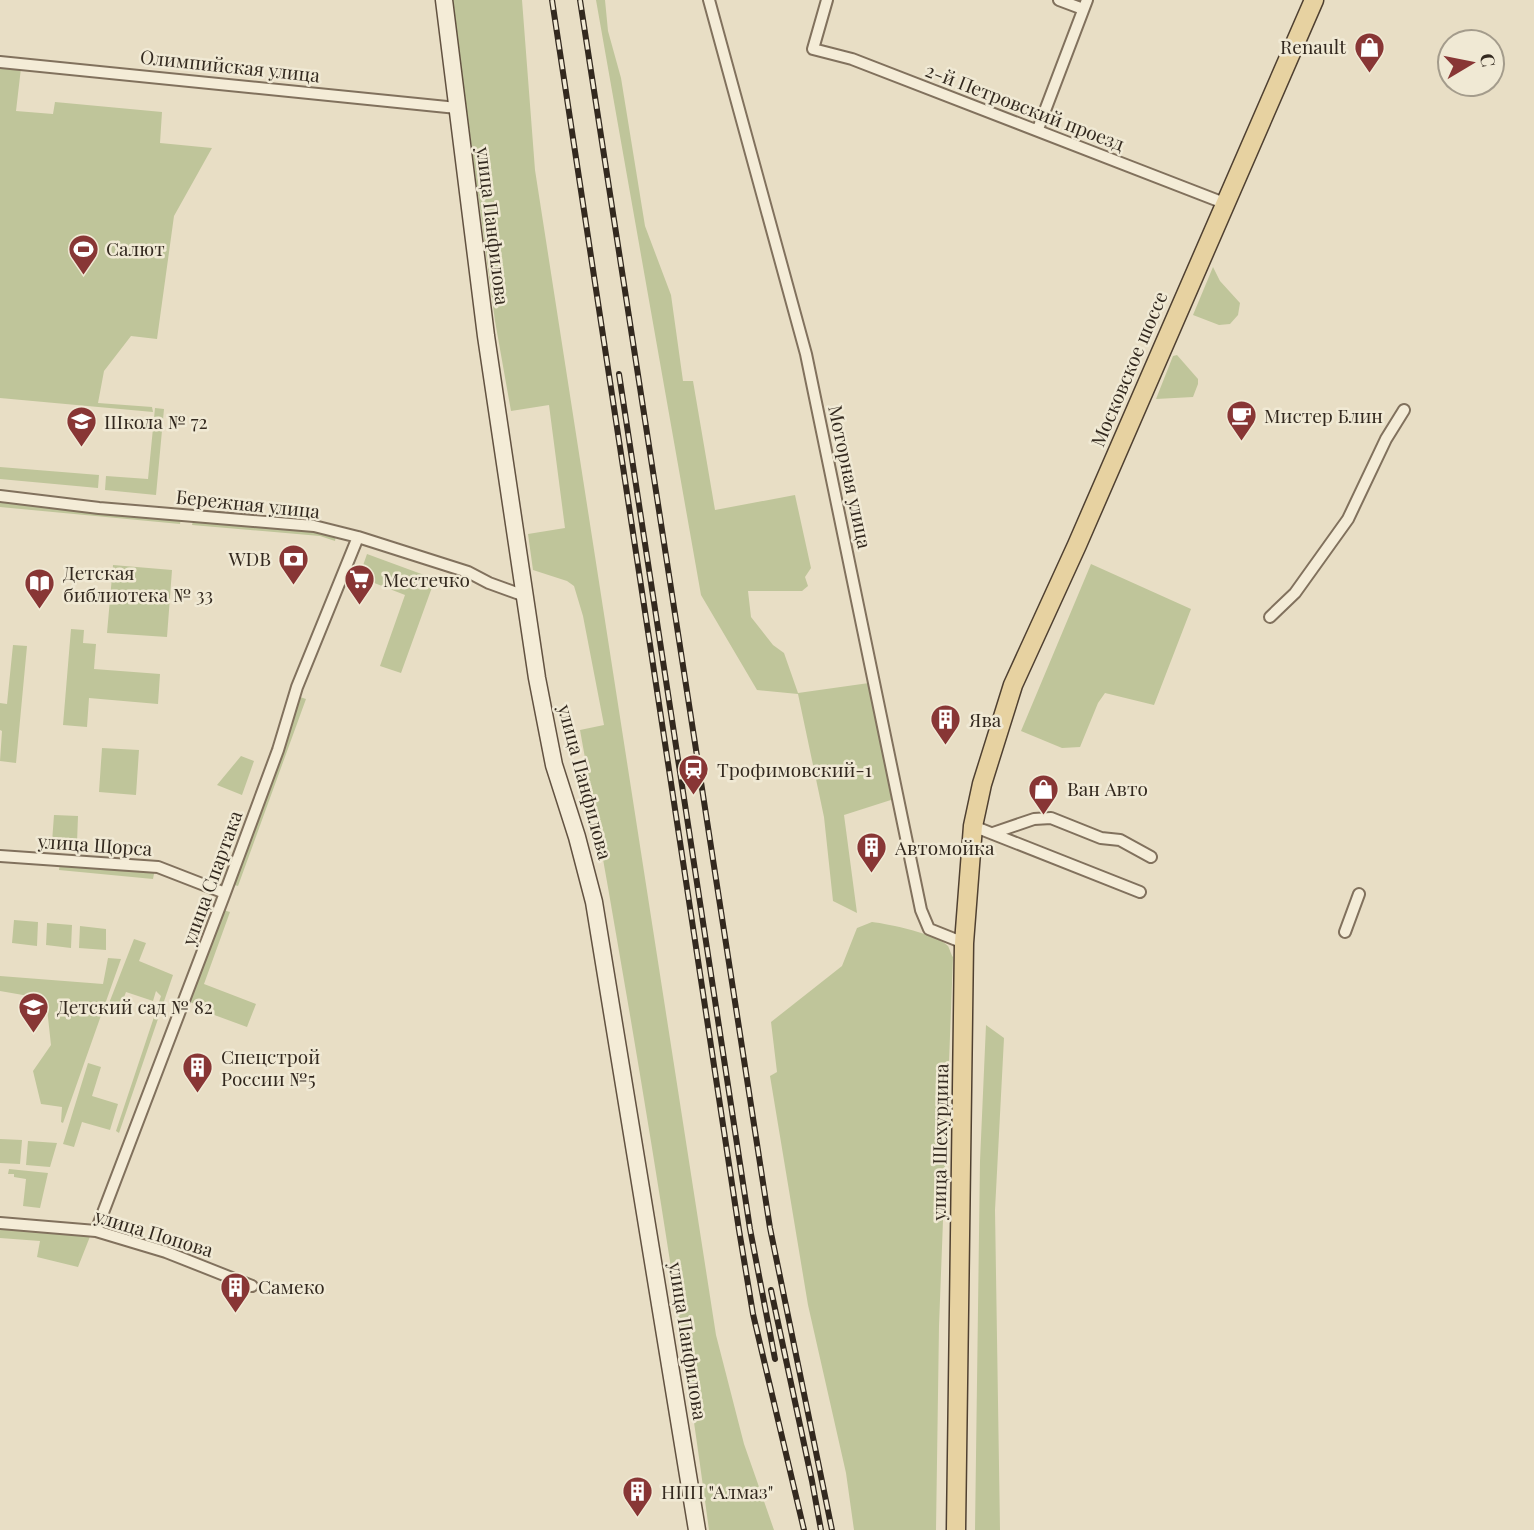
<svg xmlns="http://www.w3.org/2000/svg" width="1534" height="1530" font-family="'Playfair Display',serif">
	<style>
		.green { fill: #bfc59a }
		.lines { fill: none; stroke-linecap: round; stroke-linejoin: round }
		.minor-casing { stroke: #81715d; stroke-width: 14 }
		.secondary-casing { stroke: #625241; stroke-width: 19 }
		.primary-casing { stroke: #4f4031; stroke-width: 21 }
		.minor { stroke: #f4ecd7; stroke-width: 10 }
		.secondary { stroke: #f4ecd7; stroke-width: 16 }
		.primary { stroke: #e7d2a1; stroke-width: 18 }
		.rail-casing { stroke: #33291f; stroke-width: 6 }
		.rail { stroke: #f0e9d4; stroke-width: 3.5; stroke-dasharray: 10; stroke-linecap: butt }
		.labels { text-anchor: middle; stroke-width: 5; stroke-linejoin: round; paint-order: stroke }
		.poi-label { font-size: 19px; fill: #33291f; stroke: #f0e9d4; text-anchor: start }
		.street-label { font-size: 19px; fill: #33291f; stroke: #f0e9d4 }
	</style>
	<rect width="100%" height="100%" fill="#e8dec5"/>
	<!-- green -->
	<path class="green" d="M 452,0 L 522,0 L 535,170 L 716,1335 L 744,1444 L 774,1530 L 709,1530 C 673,1262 628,996 580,730 L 604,725 L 583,616 L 574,586 L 567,581 L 533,570 L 528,534 L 565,528 L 549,405 L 511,411 L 495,321 Z
		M 596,0 L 605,0 L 608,31 L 621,78 L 645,226 L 671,295 L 683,381 L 693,381 L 715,510 L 795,495 L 811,568 L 805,577 L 808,586 L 802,591 L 748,591 L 751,617 L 773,645 L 784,653 L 798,693 L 869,683 L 894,799 L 844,815 L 857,913 L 833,901 L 824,817 L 798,694 L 757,690 L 701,595 Z
		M 0,67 L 21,68 L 16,111 L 53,114 L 55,102 L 162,112 L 160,143 L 212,148 L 174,216 L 157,339 L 131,336 L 104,371 L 98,403 L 152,407 L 153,412 L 0,398 Z
		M 1213,267 L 1220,281 L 1240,303 L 1238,315 L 1230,324 L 1219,325 L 1193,315 Z
		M 1177,355 L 1198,379 L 1198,384 L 1193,397 L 1156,399 L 1173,356 Z
		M 155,408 L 164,409 L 156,495 L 105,490 L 106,476 L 148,479 Z
		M 0,467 L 99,475 L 98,488 L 0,479 Z
		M 0,499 L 181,518 L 180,524 L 0,507 Z
		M 193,521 L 312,530 L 336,535 L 335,541 L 320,536 L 192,525 Z
		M 367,554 L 435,579 L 401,673 L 380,666 L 405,595 L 359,577 Z
		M 1091,564 L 1191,609 L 1154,705 L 1105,693 L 1098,703 L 1080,747 L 1062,748 L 1021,731 Z
		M 113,565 L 172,570 L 167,637 L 107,633 Z
		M 71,629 L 84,630 L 83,643 L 96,644 L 94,669 L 160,674 L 158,704 L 89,698 L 87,727 L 63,725 Z
		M 13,645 L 27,646 L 16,763 L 0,761 L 2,731 L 0,730 L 0,703 L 7,704 Z
		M 300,697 L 306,699 L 238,886 L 231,884 Z
		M 102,748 L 139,750 L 136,795 L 99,792 Z
		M 241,756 L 254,761 L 242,795 L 217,785 Z
		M 54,815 L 78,816 L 77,843 L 52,842 Z
		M 60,862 L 155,869 L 153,879 L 59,870 Z
		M 223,910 L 230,912 L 204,984 L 256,1004 L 247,1027 L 198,1009 L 199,1006 L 190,1002 Z
		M 14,920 L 38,922 L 37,946 L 12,943 Z
		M 872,922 C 889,924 937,934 948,946 C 949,947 952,957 953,957 L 939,1326 L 936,1530 L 854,1530 L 846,1473 L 808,1305 L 770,1076 L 777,1072 L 771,1022 L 842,966 L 857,928 Z
		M 47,923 L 72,925 L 71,948 L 46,945 Z
		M 80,926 L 106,929 L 106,950 L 79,948 Z
		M 134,939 L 146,943 L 139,961 L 173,975 L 119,1133 L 116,1131 L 161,996 L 156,991 L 153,1001 L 126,992 L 117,1016 L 106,1011 Z
		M 108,958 L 121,959 L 63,1123 L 61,1122 L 62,1107 L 41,1104 L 33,1071 L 51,1045 L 46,999 L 0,991 L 0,976 L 103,984 Z
		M 986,1025 L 1004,1038 L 995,1210 L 1000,1530 L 975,1530 L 980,1161 Z
		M 88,1063 L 101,1067 L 92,1096 L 118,1104 L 110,1130 L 82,1122 L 74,1147 L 63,1144 Z
		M 0,1139 L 22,1140 L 20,1164 L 0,1163 Z
		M 28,1141 L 57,1143 L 50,1167 L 26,1165 Z
		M 9,1169 L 48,1173 L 40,1208 L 23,1206 L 26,1179 L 14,1177 L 14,1174 L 8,1174 Z
		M 0,1226 L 91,1234 L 78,1267 L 37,1257 L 40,1241 L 0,1238 Z"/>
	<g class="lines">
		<defs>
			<path id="minor" d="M 709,0 L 806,354 L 921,910 L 929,929 L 964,943
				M 827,0 L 813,49 L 852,59 L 1224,203
				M 1059,0 L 1083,9
				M 0,62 L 457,108
				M 1038,129 L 1087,0
				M 0,496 L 99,508 L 314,526 L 358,537 L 468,572 L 489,583 L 525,596
				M 1270,617 L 1295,593 L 1348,519 L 1386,439 L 1404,410
				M 973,826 L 1140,892
				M 993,833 L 1034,819 L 1051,818 L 1101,838 L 1120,840 L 1151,857
				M 0,856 L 158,867 L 225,893
				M 1345,932 L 1359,894
				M 0,1223 L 96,1231 L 166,1252 L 252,1286
				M 96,1231 L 225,893 L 278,750 L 297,687 L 358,537"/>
			<path id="secondary" d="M 444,0 L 486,336 L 537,678 L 554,765 L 577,837 L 594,902 L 697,1530"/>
			<path id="primary" d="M 956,1530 L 964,943 L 973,826 L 982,784 L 1013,685 L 1077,545 L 1314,0"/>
		</defs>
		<!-- minor casing -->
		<use href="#minor" class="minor-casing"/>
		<!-- secondary casing -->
		<use href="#secondary" class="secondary-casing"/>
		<!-- primary casing -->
		<use href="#primary" class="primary-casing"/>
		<!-- minor -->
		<use href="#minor" class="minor"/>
		<!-- secondary -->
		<use href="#secondary" class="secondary"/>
		<!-- primary -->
		<use href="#primary" class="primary"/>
		<defs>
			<path id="rail" d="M 552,0 L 739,1230 L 753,1314 L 804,1530
				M 580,0 L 770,1228 L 832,1530
				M 619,374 L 750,1229 L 775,1359
				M 771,1290 L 812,1481 L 821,1530"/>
		</defs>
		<!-- rail casing -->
		<use href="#rail" class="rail-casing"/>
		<!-- rail -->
		<use href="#rail" class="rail"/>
	</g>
	<!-- icons -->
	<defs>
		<symbol id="shop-pin" viewBox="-11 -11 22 30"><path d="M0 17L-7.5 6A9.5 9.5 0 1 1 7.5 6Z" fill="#883635" stroke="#f0e9d4"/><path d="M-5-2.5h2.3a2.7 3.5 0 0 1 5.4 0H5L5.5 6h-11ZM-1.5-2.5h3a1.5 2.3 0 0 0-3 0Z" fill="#fff"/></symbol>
		<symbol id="stadium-pin" viewBox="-11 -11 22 30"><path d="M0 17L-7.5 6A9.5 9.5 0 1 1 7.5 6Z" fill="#883635" stroke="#f0e9d4"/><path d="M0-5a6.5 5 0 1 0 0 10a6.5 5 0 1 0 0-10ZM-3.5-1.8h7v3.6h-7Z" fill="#fff"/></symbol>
		<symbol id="cafe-pin" viewBox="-11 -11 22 30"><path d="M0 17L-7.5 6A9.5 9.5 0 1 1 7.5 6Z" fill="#883635" stroke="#f0e9d4"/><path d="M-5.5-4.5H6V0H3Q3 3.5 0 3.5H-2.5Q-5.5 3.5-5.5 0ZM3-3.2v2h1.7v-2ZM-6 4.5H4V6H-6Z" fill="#fff"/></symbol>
		<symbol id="school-pin" viewBox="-11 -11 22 30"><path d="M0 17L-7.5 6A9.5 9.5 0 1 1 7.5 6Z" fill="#883635" stroke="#f0e9d4"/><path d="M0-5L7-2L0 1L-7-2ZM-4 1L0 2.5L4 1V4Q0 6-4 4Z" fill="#fff"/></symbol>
		<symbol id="bank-pin" viewBox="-11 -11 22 30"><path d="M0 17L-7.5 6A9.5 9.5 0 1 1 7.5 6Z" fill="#883635" stroke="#f0e9d4"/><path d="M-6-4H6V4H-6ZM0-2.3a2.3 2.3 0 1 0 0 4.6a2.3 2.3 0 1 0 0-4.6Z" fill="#fff"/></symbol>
		<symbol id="supermarket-pin" viewBox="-11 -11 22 30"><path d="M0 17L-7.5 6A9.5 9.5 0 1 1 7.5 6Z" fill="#883635" stroke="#f0e9d4"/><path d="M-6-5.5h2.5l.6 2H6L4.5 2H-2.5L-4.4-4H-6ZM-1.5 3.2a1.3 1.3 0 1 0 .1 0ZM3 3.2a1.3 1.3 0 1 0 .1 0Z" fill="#fff"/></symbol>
		<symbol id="library-pin" viewBox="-11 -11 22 30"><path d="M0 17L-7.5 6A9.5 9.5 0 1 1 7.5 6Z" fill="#883635" stroke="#f0e9d4"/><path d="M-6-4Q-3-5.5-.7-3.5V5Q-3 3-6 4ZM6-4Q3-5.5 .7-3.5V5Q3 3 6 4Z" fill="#fff"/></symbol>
		<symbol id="building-pin" viewBox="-11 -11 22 30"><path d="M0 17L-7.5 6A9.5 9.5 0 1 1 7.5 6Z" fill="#883635" stroke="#f0e9d4"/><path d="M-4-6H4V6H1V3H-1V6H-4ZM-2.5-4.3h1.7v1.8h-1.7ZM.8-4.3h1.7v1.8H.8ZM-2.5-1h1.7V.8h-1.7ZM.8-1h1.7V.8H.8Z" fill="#fff"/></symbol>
		<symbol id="station-pin" viewBox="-11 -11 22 30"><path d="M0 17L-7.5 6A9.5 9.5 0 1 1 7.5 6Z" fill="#883635" stroke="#f0e9d4"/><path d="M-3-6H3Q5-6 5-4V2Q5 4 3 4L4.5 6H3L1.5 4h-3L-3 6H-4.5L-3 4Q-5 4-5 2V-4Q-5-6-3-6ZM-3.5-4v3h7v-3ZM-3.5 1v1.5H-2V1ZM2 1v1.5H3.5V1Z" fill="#fff"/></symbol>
	</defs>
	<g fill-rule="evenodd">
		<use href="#shop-pin" x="1352" y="30" width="35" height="47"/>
		<use href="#stadium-pin" x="66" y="232" width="35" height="47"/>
		<use href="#cafe-pin" x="1224" y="398" width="35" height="47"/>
		<use href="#school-pin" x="64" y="404" width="35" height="47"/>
		<use href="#bank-pin" x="276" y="542" width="35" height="47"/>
		<use href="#supermarket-pin" x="342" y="562" width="35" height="47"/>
		<use href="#library-pin" x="22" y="566" width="35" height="47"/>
		<use href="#building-pin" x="928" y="702" width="35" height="47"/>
		<use href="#station-pin" x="676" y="752" width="35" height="47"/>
		<use href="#shop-pin" x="1026" y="772" width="35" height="47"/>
		<use href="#building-pin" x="854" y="830" width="35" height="47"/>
		<use href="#school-pin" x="16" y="990" width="35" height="47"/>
		<use href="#building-pin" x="180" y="1050" width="35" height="47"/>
		<use href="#building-pin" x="218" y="1270" width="35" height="47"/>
		<use href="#building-pin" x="620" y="1474" width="35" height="47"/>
	</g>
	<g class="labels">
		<!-- poi labels -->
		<g class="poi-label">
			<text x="1346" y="54" text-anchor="end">Renault</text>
			<text x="106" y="256">Салют</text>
			<text x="1264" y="423">Мистер Блин</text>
			<text x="104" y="429">Школа № 72</text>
			<text x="271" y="566" text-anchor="end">WDB</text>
			<text x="63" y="580">Детская<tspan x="63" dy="22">библиотека № 33</tspan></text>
			<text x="383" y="587">Местечко</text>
			<text x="969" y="727">Ява</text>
			<text x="717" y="777">Трофимовский-1</text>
			<text x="1067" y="796">Ван Авто</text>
			<text x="895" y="855">Автомойка</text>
			<text x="57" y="1014">Детский сад № 82</text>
			<text x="221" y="1064">Спецстрой<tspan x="221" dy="22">России №5</tspan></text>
			<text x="258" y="1294">Самеко</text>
			<text x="661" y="1499">НПП "Алмаз"</text>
		</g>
		<!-- street labels -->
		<g class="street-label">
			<text transform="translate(230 66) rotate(6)" y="7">Олимпийская улица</text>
			<text transform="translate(1025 107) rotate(21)" y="7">2-й Петровский проезд</text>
			<text transform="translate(493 226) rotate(83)" y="7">улица Панфилова</text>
			<text transform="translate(1129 369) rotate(-67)" y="7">Московское шоссе</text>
			<text transform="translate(850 477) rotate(78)" y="7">Моторная улица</text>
			<text transform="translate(248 504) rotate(6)" y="7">Бережная улица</text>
			<text transform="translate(585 782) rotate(75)" y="7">улица Панфилова</text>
			<text transform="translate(95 845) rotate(4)" y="7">улица Щорса</text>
			<text transform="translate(212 878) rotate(-70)" y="7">улица Спартака</text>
			<text transform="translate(940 1142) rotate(-89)" y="7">улица Шехурдина</text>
			<text transform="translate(154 1233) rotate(17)" y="7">улица Попова</text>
			<text transform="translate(688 1341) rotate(81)" y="7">улица Панфилова</text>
		</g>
	</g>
	<!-- north arrow -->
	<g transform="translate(1471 63) rotate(80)"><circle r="33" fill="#f0e9d4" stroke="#a49c8c" stroke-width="2"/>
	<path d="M0-5L12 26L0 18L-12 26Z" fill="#883635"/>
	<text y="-10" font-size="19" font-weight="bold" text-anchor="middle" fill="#33291f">С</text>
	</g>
</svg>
